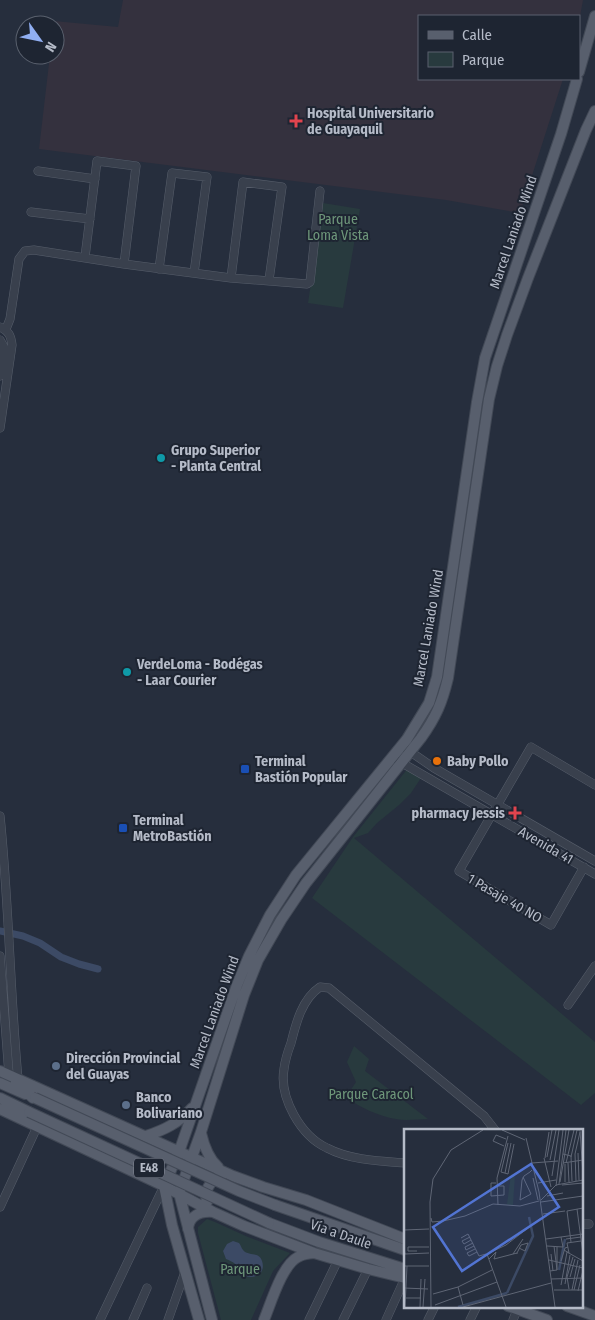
<svg xmlns="http://www.w3.org/2000/svg" width="595" height="1320" font-family="'Fira Sans Condensed',sans-serif">
	<style>
		.medical { fill: #34313e }
		.green { fill: #283a3e }
		.water { fill: #3c4a65 }
		.lines { fill: none; stroke-linecap: round; stroke-linejoin: round }
		.canal { stroke: #3c4a65; stroke-width: 7 }
		.minor-casing { stroke: #575e6b; stroke-width: 9 }
		.major-casing { stroke: #424956; stroke-width: 12 }
		.minor { stroke: #39404d; stroke-width: 8 }
		.major { stroke: #585f6d; stroke-width: 10 }
		.major-bridge-casing { stroke: #424956; stroke-width: 12; stroke-linecap: butt }
		.major-bridge { stroke: #585f6d; stroke-width: 10 }
		.health-dot { fill: #e0444e; stroke: #1e2532; stroke-width: 2 }
		.culture-dot { fill: #0f9aa8; stroke: #1e2532; stroke-width: 2 }
		.food-dot { fill: #e8710a; stroke: #1e2532; stroke-width: 2 }
		.transit-dot { fill: #1a4fb4; stroke: #1e2532; stroke-width: 2 }
		.service-dot { fill: #5c6f8a; stroke: #1e2532; stroke-width: 2 }
		.labels { text-anchor: middle; stroke-width: 4; stroke-linejoin: round; paint-order: stroke }
		.shield { fill: #1e2532; stroke: #888e9b; stroke-width: 1 }
		.shield-label { font-size: 12px; font-weight: bold; fill: #b5bbc8 }
		.poi-label { font-size: 14px; font-weight: bold; fill: #b5bbc8; stroke: #1e2532; text-anchor: start }
		.park-label { font-size: 14px; fill: #6e977a; stroke: #1e2532 }
		.street-label { font-size: 14px; fill: #b5bbc8; stroke: #1e2532 }
		.inset-river { fill: none; stroke: #3c4a65; stroke-width: 2.5 }
		.inset-road { fill: none; stroke: #5f6675; stroke-width: 1 }
		.view { fill: #5274d2; fill-opacity: 0.15; stroke: #5274d2; stroke-width: 2.5 }
		.inset-edge { fill: none; stroke: #b5bbc8; stroke-width: 2.5 }
	</style>
	<rect width="100%" height="100%" fill="#262e3d"/>
	<!-- medical -->
	<path class="medical" d="M 123,0 L 583,0 L 579,22 L 579,16 L 419,16 L 419,79 L 563,79 L 520,213 L 446,200 L 39,149 L 50,55 L 55,55 L 54,21 L 118,27 Z"/>
	<!-- green -->
	<path class="green" d="M 323,203 L 360,209 L 343,308 L 308,303 Z
		M 409,767 L 423,775 L 411,793 L 399,805 L 377,823 L 368,833 L 354,838 L 595,1042 L 595,1093 L 581,1105 L 312,898 L 353,837 Z
		M 354,1046 L 369,1059 L 365,1071 L 428,1119 C 418,1119 406,1121 396,1119 C 378,1116 361,1108 346,1097 L 356,1082 L 347,1062 Z
		M 207,1219 L 215,1222 L 248,1237 L 290,1253 L 273,1271 L 251,1320 L 221,1320 L 198,1233 L 198,1227 Z"/>
	<!-- water -->
	<path class="water" d="M 233,1241 L 239,1243 C 241,1245 241,1248 243,1250 C 249,1257 259,1251 262,1261 C 267,1276 249,1282 240,1272 C 238,1264 233,1262 226,1259 L 223,1251 L 227,1244 Z"/>
	<g class="lines">
		<!-- canal -->
		<path class="canal" d="M 0,931 L 23,936 L 40,943 L 61,957 L 79,964 L 98,969"/>
		<defs>
			<path id="minor" d="M 38,171 L 95,179
				M 31,212 L 90,219
				M 85,257 L 97,161 L 136,166 L 124,264
				M 159,269 L 172,173 L 207,177 L 194,273
				M 231,278 L 243,182 L 282,187 L 269,280
				M 0,327 C 9,331 11,336 12,345 L 0,428
				M 6,329 L 10,319 L 19,259 L 25,251 L 34,250 L 124,264 L 231,278 L 307,284 L 310,282 L 320,191
				M 0,340 L 4,347 L 0,376
				M 402,746 L 434,768 L 595,861
				M 397,760 L 595,874
				M 0,816 C 9,903 10,992 18,1079
				M 584,867 L 551,925 L 459,871 L 531,747 L 595,785
				M 0,956 L 9,1075
				M 568,1005 L 595,966
				M 405,1163 C 379,1161 350,1160 327,1148 C 301,1136 279,1098 284,1069 C 285,1060 288,1051 291,1043 C 296,1023 302,999 320,987 L 329,988 L 484,1116 L 495,1130
				M 0,1207 L 37,1127
				M 581,1224 L 589,1224
				M 100,1320 L 164,1186
				M 133,1320 L 147,1288
				M 168,1320 L 185,1272
				M 309,1320 L 338,1260
				M 343,1320 L 368,1269
				M 386,1320 L 405,1278
				M 428,1320 L 435,1306
				M 470,1320 L 477,1306
				M 513,1320 L 517,1310"/>
			<path id="major" d="M 579,72 L 595,16
				M 0,1071 L 233,1176 L 263,1187 L 306,1200 L 405,1239
				M 16,1082 L 33,1098
				M 0,1083 L 25,1094
				M 0,1098 L 29,1112
				M 0,1109 L 164,1186 L 213,1212 L 244,1226 L 314,1253 L 368,1269 L 405,1278
				M 201,1133 C 204,1146 208,1158 218,1167
				M 146,1136 C 164,1130 179,1123 192,1108
				M 164,1186 L 179,1152 L 237,985 L 249,956 L 270,915 L 296,875 L 407,739 L 429,703 L 437,677 L 477,402 L 485,358 L 561,134 L 577,79
				M 164,1186 L 172,1225 L 199,1320
				M 179,1193 L 201,1132 L 244,995 L 258,960 L 281,920 L 306,883 L 421,738 C 436,717 442,703 448,678 L 489,399 L 497,366 L 507,335 L 528,278 L 586,130 L 595,111
				M 179,1193 L 212,1320
				M 207,1202 C 204,1191 209,1181 221,1176
				M 275,1205 L 405,1250
				M 269,1223 L 319,1242 L 405,1269
				M 188,1229 C 189,1216 200,1211 213,1212
				M 508,1306 L 547,1320
				M 567,1306 L 595,1316
				M 264,1320 C 271,1303 282,1265 298,1257 C 303,1254 308,1254 313,1253"/>
		</defs>
		<!-- minor casing -->
		<use href="#minor" class="minor-casing"/>
		<!-- major casing -->
		<use href="#major" class="major-casing"/>
		<!-- minor -->
		<use href="#minor" class="minor"/>
		<!-- major -->
		<use href="#major" class="major"/>
		<defs>
			<path id="major-bridge" d="M 35,1098 L 239,1191 L 275,1205
				M 29,1112 L 269,1223"/>
		</defs>
		<!-- major-bridge casing -->
		<use href="#major-bridge" class="major-bridge-casing"/>
		<!-- major-bridge -->
		<use href="#major-bridge" class="major-bridge"/>
	</g>
	<!-- markers -->
	<g class="health-dot">
		<path d="M293.5 113.5h5v5h5v5h-5v5h-5v-5h-5v-5h5z"/>
		<path d="M512.5 805.5h5v5h5v5h-5v5h-5v-5h-5v-5h5z"/>
	</g>
	<g class="culture-dot">
		<circle cx="161" cy="458" r="5"/>
		<circle cx="127" cy="672" r="5"/>
	</g>
	<circle class="food-dot" cx="437" cy="761" r="5"/>
	<g class="transit-dot">
		<rect x="240" y="764" width="10" height="10" rx="2.5"/>
		<rect x="118" y="823" width="10" height="10" rx="2.5"/>
	</g>
	<g class="service-dot">
		<circle cx="56" cy="1066" r="5"/>
		<circle cx="126" cy="1105" r="5"/>
	</g>
	<g class="labels">
		<!-- shield labels -->
		<rect class="shield" x="134" y="1158.5" width="30" height="19" rx="4"/>
		<g class="shield-label">
			<text x="149" y="1172">E48</text>
		</g>
		<!-- poi labels -->
		<g class="poi-label">
			<text x="307" y="118">Hospital Universitario<tspan x="307" dy="16">de Guayaquil</tspan></text>
			<text x="171" y="455">Grupo Superior<tspan x="171" dy="16">- Planta Central</tspan></text>
			<text x="137" y="669">VerdeLoma - Bodégas<tspan x="137" dy="16">- Laar Courier</tspan></text>
			<text x="255" y="766">Terminal<tspan x="255" dy="16">Bastión Popular</tspan></text>
			<text x="447" y="766">Baby Pollo</text>
			<text x="505" y="818" text-anchor="end">pharmacy Jessis</text>
			<text x="133" y="825">Terminal<tspan x="133" dy="16">MetroBastión</tspan></text>
			<text x="66" y="1063">Dirección Provincial<tspan x="66" dy="16">del Guayas</tspan></text>
			<text x="136" y="1102">Banco<tspan x="136" dy="16">Bolivariano</tspan></text>
		</g>
		<!-- park labels -->
		<g class="park-label">
			<text x="338" y="224">Parque<tspan x="338" dy="16">Loma Vista</tspan></text>
			<text x="371" y="1099">Parque Caracol</text>
			<text x="240" y="1274">Parque</text>
		</g>
		<!-- street labels -->
		<g class="street-label">
			<text transform="translate(513 232) rotate(-71)" y="5">Marcel Laniado Wind</text>
			<text transform="translate(428 628) rotate(-80)" y="5">Marcel Laniado Wind</text>
			<text transform="translate(546 845) rotate(30)" y="5">Avenida 41</text>
			<text transform="translate(505 898) rotate(30)" y="5">1 Pasaje 40 NO</text>
			<text transform="translate(214 1012) rotate(-70)" y="5">Marcel Laniado Wind</text>
			<text transform="translate(341 1234) rotate(19)" y="5">Vía a Daule</text>
		</g>
	</g>
	<!-- overview -->
	<g transform="translate(404 1129)">
		<rect width="179" height="179" fill="#262e3d"/>
		<path d="M 107,45 L 111,46 L 109,76 L 95,75 L 103,75 Z" fill="#283a3e"/>
		<path class="inset-river" d="M 155,141 L 161,110M 103,164 L 129,107 L 125,88M 54,178 L 103,164"/>
		<path class="inset-road" d="M 98,1 L 121,11M 176,1 L 179,46M 122,9 L 135,63 L 151,178M 104,14 L 97,43 L 104,45 L 110,15M 100,17 L 89,12 L 92,6 L 102,10M 174,24 L 175,51M 159,25 L 167,27 L 168,52M 143,28 L 148,1M 167,28 L 173,1 L 176,1M 140,29 L 147,58M 141,29 L 145,3M 146,31 L 152,1M 128,34 L 154,32M 159,34 L 179,31M 162,34 L 170,1M 164,34 L 165,53M 161,35 L 161,53M 101,44 L 107,14M 148,47 L 155,1M 119,48 L 127,65 L 116,71 L 118,51 L 120,47 L 126,43 L 128,41M 129,49 L 134,71M 172,52 L 171,25 L 176,3M 156,53 L 165,1M 92,54 L 87,54 L 87,67 L 100,66 L 100,57 L 94,57M 134,54 L 152,51M 155,55 L 162,1M 158,56 L 179,54M 152,57 L 159,1M 143,67 L 159,64M 137,71 L 152,56 L 179,51M 137,73 L 179,67M 94,76 L 93,49 L 104,7M 173,80 L 179,125M 139,85 L 161,82M 27,89 L 28,93 L 39,92 L 61,87 L 89,75 L 116,77 L 135,72M 0,101 L 25,100M 66,108 L 58,112 L 60,115 L 67,111M 57,109 L 64,105 L 75,127 L 82,125M 142,110 L 179,105M 162,110 L 177,108M 167,113 L 163,82 L 179,79M 69,114 L 61,118 L 62,121 L 70,117M 143,117 L 159,118 L 157,108M 0,119 L 1,125 L 25,124M 71,120 L 63,124 L 65,127 L 73,123M 160,121 L 165,124 L 163,114 L 177,112M 13,122 L 4,122 L 4,118 L 25,118M 109,125 L 119,110M 113,125 L 113,124 L 117,116 L 124,114 L 121,122 L 115,119M 147,125 L 149,142M 85,130 L 92,123 L 90,130M 90,130 L 113,124M 145,131 L 179,139M 157,132 L 161,119 L 164,118M 0,137 L 25,137M 153,141 L 153,118M 146,142 L 153,141 L 150,117M 166,148 L 171,130M 147,150 L 179,149M 161,155 L 166,126M 157,156 L 163,123 L 179,132M 54,158 L 59,176M 0,159 L 24,160M 165,160 L 163,148 L 169,128M 150,161 L 179,161M 168,161 L 174,131M 170,161 L 176,136M 174,162 L 179,141M 29,165 L 54,158 L 88,141M 0,169 L 17,169M 31,176 L 93,153M 1,178 L 3,137M 16,178 L 17,150M 19,178 L 21,150M 27,178 L 26,73 L 29,50 L 47,21 L 79,1M 59,178 L 147,154M 102,178 L 83,125 L 102,116 L 137,89"/>
		<path class="view" d="M 127,35 L 155,78 L 58,142 L 29,98 Z"/>
		<rect width="179" height="179" class="inset-edge"/>
	</g>
	<!-- legend -->
	<rect x="418" y="15" width="162" height="65" fill="#1e2532" stroke="#5a616e"/>
	<rect x="428" y="31" width="25" height="8" fill="#585f6d" stroke="#5a616e"/>
	<text x="462" y="40" font-size="15" fill="#b5bbc8">Calle</text>
	<rect x="428" y="52" width="25" height="15" fill="#283a3e" stroke="#5a616e"/>
	<text x="462" y="65" font-size="15" fill="#b5bbc8">Parque</text>
	<!-- north arrow -->
	<g transform="translate(40 40) rotate(123)"><circle r="24" fill="#1e2532" stroke="#5a616e"/>
	<path d="M0-4L9 19L0 12L-9 19Z" fill="#91aff2"/>
	<text y="-8" font-size="14" font-weight="bold" text-anchor="middle" fill="#b5bbc8">N</text>
	</g>
</svg>
